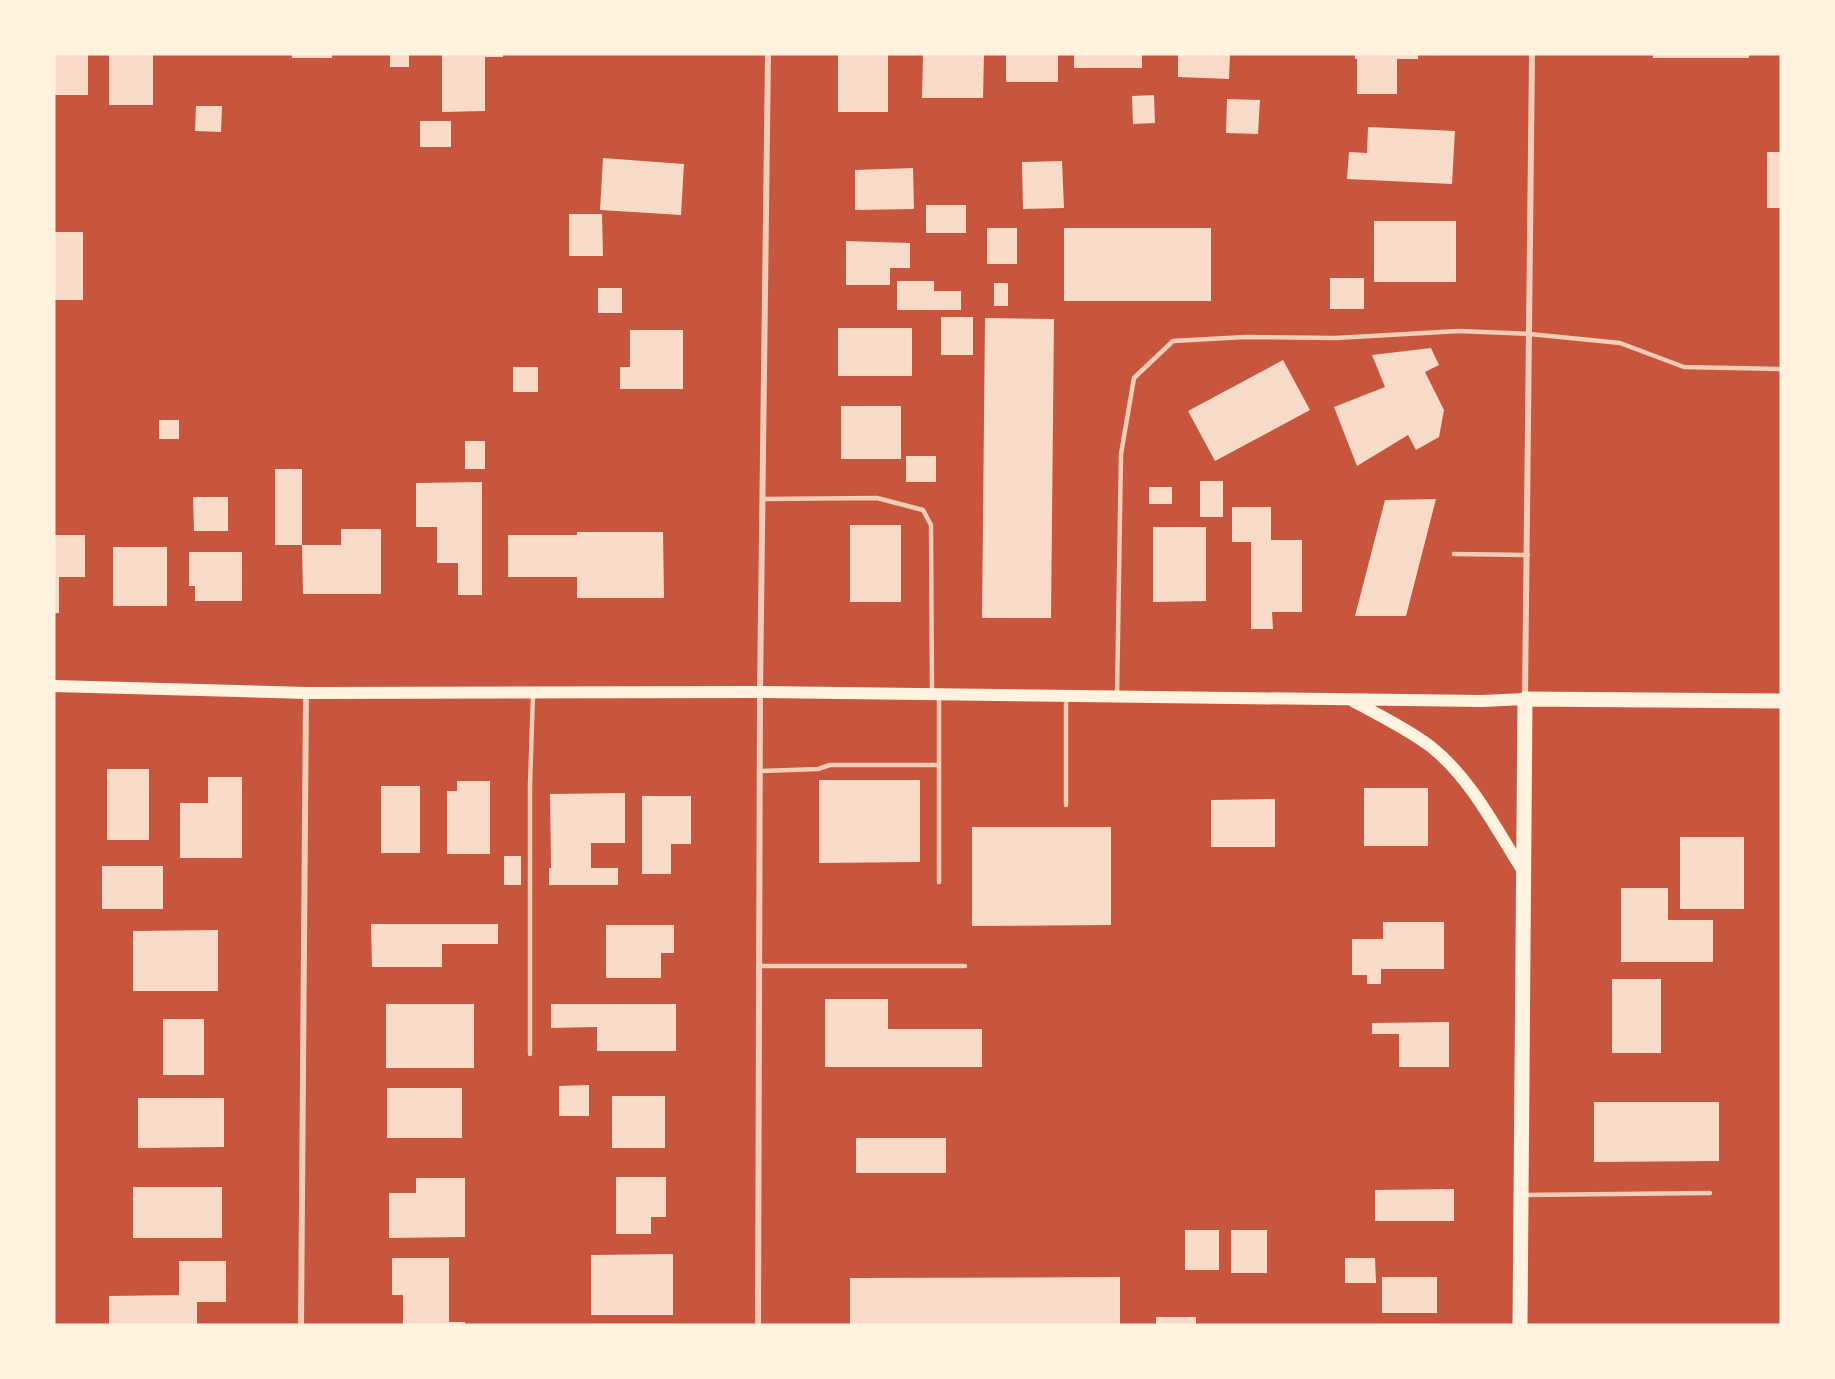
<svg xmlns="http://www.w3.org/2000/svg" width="1835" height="1379" font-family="Raleway,sans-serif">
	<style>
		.building { fill: #f7dbc8 }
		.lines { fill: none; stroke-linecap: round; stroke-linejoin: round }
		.service { stroke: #f1ccb7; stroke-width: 4.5 }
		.minor { stroke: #f1ccb7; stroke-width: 6 }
		.secondary { stroke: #fff3e0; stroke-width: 12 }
		.primary { stroke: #fff3e0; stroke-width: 15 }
	</style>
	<rect width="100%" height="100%" fill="#c8553d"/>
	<!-- building -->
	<path class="building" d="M 54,54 L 88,54 L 88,95 L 54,95 Z
		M 109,54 L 153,54 L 153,105 L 109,105 Z
		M 292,54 L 332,54 L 332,58 L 292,58 Z
		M 390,54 L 409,54 L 409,67 L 390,67 Z
		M 442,54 L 503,54 L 503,57 L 485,57 L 485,111 L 442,112 Z
		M 838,54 L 888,54 L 888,112 L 838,112 Z
		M 923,54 L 984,54 L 983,98 L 922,98 Z
		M 1006,54 L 1058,54 L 1058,82 L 1006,82 Z
		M 1074,54 L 1142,54 L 1142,68 L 1074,68 Z
		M 1178,54 L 1230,54 L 1229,79 L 1178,77 Z
		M 1355,54 L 1418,54 L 1418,59 L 1397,59 L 1397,94 L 1357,94 L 1357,59 L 1355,59 Z
		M 1653,54 L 1749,54 L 1749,58 L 1653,58 Z
		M 1154,95 L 1155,123 L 1133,124 L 1132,96 Z
		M 1227,99 L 1260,100 L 1258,134 L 1226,133 Z
		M 196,106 L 222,106 L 221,132 L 195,131 Z
		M 420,121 L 451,121 L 451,147 L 420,147 Z
		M 1368,127 L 1455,131 L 1452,184 L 1347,179 L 1349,152 L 1367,153 Z
		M 1767,152 L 1781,152 L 1781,208 L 1767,208 Z
		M 603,158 L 684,164 L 681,215 L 600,210 Z
		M 1062,161 L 1064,208 L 1023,209 L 1022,162 Z
		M 913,168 L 914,209 L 855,210 L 855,170 Z
		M 926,205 L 966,205 L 966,233 L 926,233 Z
		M 569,214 L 602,214 L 603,256 L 569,256 Z
		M 1374,221 L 1456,221 L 1456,282 L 1374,282 Z
		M 987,228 L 1017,228 L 1017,264 L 987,264 Z
		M 1064,228 L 1211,228 L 1211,301 L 1064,301 Z
		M 54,232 L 83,232 L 83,300 L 54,300 Z
		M 846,241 L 910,243 L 910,268 L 890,268 L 890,285 L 846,285 Z
		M 1330,278 L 1364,278 L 1364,309 L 1330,309 Z
		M 897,281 L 934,281 L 934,291 L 961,291 L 961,310 L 897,310 Z
		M 994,283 L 1008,283 L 1008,306 L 994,306 Z
		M 598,288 L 622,288 L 622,313 L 598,313 Z
		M 941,317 L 973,317 L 973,355 L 941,355 Z
		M 985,318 L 1054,319 L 1051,618 L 982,618 Z
		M 838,328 L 912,328 L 912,376 L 838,376 Z
		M 630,330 L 683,330 L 683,389 L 620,389 L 620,367 L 630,367 Z
		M 1431,348 L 1439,365 L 1425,372 L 1444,410 L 1439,437 L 1416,450 L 1408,435 L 1357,466 L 1334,407 L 1385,387 L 1372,355 Z
		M 1283,360 L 1310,410 L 1215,461 L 1188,411 Z
		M 513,367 L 538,367 L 538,392 L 513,392 Z
		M 841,406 L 901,406 L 901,459 L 841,459 Z
		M 159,420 L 179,420 L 179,439 L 159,439 Z
		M 465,441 L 485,441 L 485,469 L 465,469 Z
		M 906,456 L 936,456 L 936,482 L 906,482 Z
		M 275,469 L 302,469 L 302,545 L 275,545 Z
		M 1200,481 L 1223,481 L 1223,517 L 1200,517 Z
		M 482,482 L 482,595 L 458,595 L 458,563 L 437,563 L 437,527 L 416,527 L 416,483 Z
		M 1149,487 L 1172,487 L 1172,504 L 1149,504 Z
		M 193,497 L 228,497 L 228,531 L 194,531 Z
		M 1436,499 L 1406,616 L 1355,616 L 1385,500 Z
		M 1232,507 L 1271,507 L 1271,540 L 1302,540 L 1302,612 L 1272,612 L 1273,629 L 1251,629 L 1251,542 L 1232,542 Z
		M 850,525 L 901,525 L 901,602 L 850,602 Z
		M 1153,527 L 1206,527 L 1206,601 L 1153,602 Z
		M 341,529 L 381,529 L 381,594 L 303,594 L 302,545 L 341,545 Z
		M 577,532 L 663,532 L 664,598 L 577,598 L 577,577 L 508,577 L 508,535 L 577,535 Z
		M 54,535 L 85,535 L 85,577 L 59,577 L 59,613 L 54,613 Z
		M 113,547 L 167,547 L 167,606 L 113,606 Z
		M 189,552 L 242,552 L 242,601 L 195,601 L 195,586 L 189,586 Z
		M 107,769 L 149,769 L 149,840 L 107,840 Z
		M 208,777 L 242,777 L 242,858 L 180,858 L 180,803 L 208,803 Z
		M 819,780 L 920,780 L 920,862 L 819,863 Z
		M 457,781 L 490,781 L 490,854 L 447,854 L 447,791 L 457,791 Z
		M 381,786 L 420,786 L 420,853 L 381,853 Z
		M 1364,788 L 1428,788 L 1428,846 L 1364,846 Z
		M 625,793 L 625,843 L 591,843 L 591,868 L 618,868 L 618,885 L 549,885 L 549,868 L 551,868 L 550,794 Z
		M 642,796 L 691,796 L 691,844 L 671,844 L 671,874 L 642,874 Z
		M 1275,799 L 1275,847 L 1211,847 L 1211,800 Z
		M 972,827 L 1111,827 L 1111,925 L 972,926 Z
		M 1680,837 L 1744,837 L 1744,909 L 1680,909 Z
		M 504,856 L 521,856 L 521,885 L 504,885 Z
		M 102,866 L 163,866 L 163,909 L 102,909 Z
		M 1621,888 L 1668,888 L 1668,920 L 1713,920 L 1713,962 L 1621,962 Z
		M 1383,922 L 1444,922 L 1444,969 L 1381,969 L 1381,984 L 1367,984 L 1367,975 L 1352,975 L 1352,939 L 1383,939 Z
		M 371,924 L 498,924 L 498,944 L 442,944 L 442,967 L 372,967 Z
		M 606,925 L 674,925 L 674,953 L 661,953 L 661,978 L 606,978 Z
		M 218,930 L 218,991 L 133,991 L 133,931 Z
		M 1612,979 L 1661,979 L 1661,1053 L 1612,1053 Z
		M 825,999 L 888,999 L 888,1029 L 982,1029 L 982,1067 L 825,1067 Z
		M 386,1004 L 474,1004 L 474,1068 L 386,1068 Z
		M 551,1004 L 676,1004 L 676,1051 L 597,1051 L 597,1027 L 551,1028 Z
		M 163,1019 L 204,1019 L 204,1075 L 163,1075 Z
		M 1449,1022 L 1449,1067 L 1399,1067 L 1399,1034 L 1372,1034 L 1372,1023 Z
		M 589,1085 L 589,1116 L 559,1116 L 559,1086 Z
		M 387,1088 L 462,1088 L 462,1138 L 387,1138 Z
		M 612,1096 L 665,1096 L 665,1148 L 612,1148 Z
		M 138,1098 L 224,1098 L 224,1147 L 138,1148 Z
		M 1594,1102 L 1719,1102 L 1719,1161 L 1594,1162 Z
		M 856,1138 L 946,1138 L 946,1173 L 856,1173 Z
		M 616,1177 L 666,1177 L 666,1217 L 651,1217 L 651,1234 L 616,1234 Z
		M 416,1178 L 465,1178 L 465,1237 L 389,1238 L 389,1193 L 416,1193 Z
		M 133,1187 L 222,1187 L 222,1238 L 133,1238 Z
		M 1454,1189 L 1454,1221 L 1375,1221 L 1375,1190 Z
		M 1185,1230 L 1219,1230 L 1219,1270 L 1185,1270 Z
		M 1231,1230 L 1267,1230 L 1267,1273 L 1231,1273 Z
		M 673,1254 L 673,1315 L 591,1315 L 591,1255 Z
		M 392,1258 L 449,1258 L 449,1322 L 465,1322 L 465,1325 L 403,1325 L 403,1295 L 392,1295 Z
		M 1345,1258 L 1375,1258 L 1376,1283 L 1345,1283 Z
		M 179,1261 L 226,1261 L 226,1302 L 197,1302 L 197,1325 L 109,1325 L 109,1296 L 179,1295 Z
		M 1120,1277 L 1120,1325 L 850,1325 L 850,1278 Z
		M 1382,1277 L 1437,1277 L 1437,1313 L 1382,1313 Z
		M 1156,1317 L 1196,1317 L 1196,1325 L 1156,1325 Z"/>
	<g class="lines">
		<!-- service -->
		<path class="service" d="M 763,499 L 877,498 L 923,510 L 931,525 L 932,694
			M 1454,554 L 1528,555
			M 1117,696 L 1121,454 L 1134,378 L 1173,341 L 1245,337 L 1336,338 L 1459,331 L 1530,334 L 1620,343 L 1684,367 L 1781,369
			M 939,697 L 939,882
			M 760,771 L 818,769 L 830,765 L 939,765
			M 1066,805 L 1066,696
			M 759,966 L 965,966
			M 530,1054 L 530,785 L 533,694
			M 1524,1195 L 1710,1193"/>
		<!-- minor -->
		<path class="minor" d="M 1525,698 L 1532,54
			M 301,1325 L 306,693
			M 758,1325 L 760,692 L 768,54"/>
		<!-- secondary -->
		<path class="secondary" d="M 54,686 L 306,693 L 760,692 L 1482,701 L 1525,699
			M 1351,700 C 1377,714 1406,728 1430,746 C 1471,778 1496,829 1523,871"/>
		<!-- primary -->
		<path class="primary" d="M 1520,1325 L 1525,699 L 1781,701"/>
	</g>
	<!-- border -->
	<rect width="1835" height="1379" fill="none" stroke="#fff3e0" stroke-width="111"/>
</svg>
